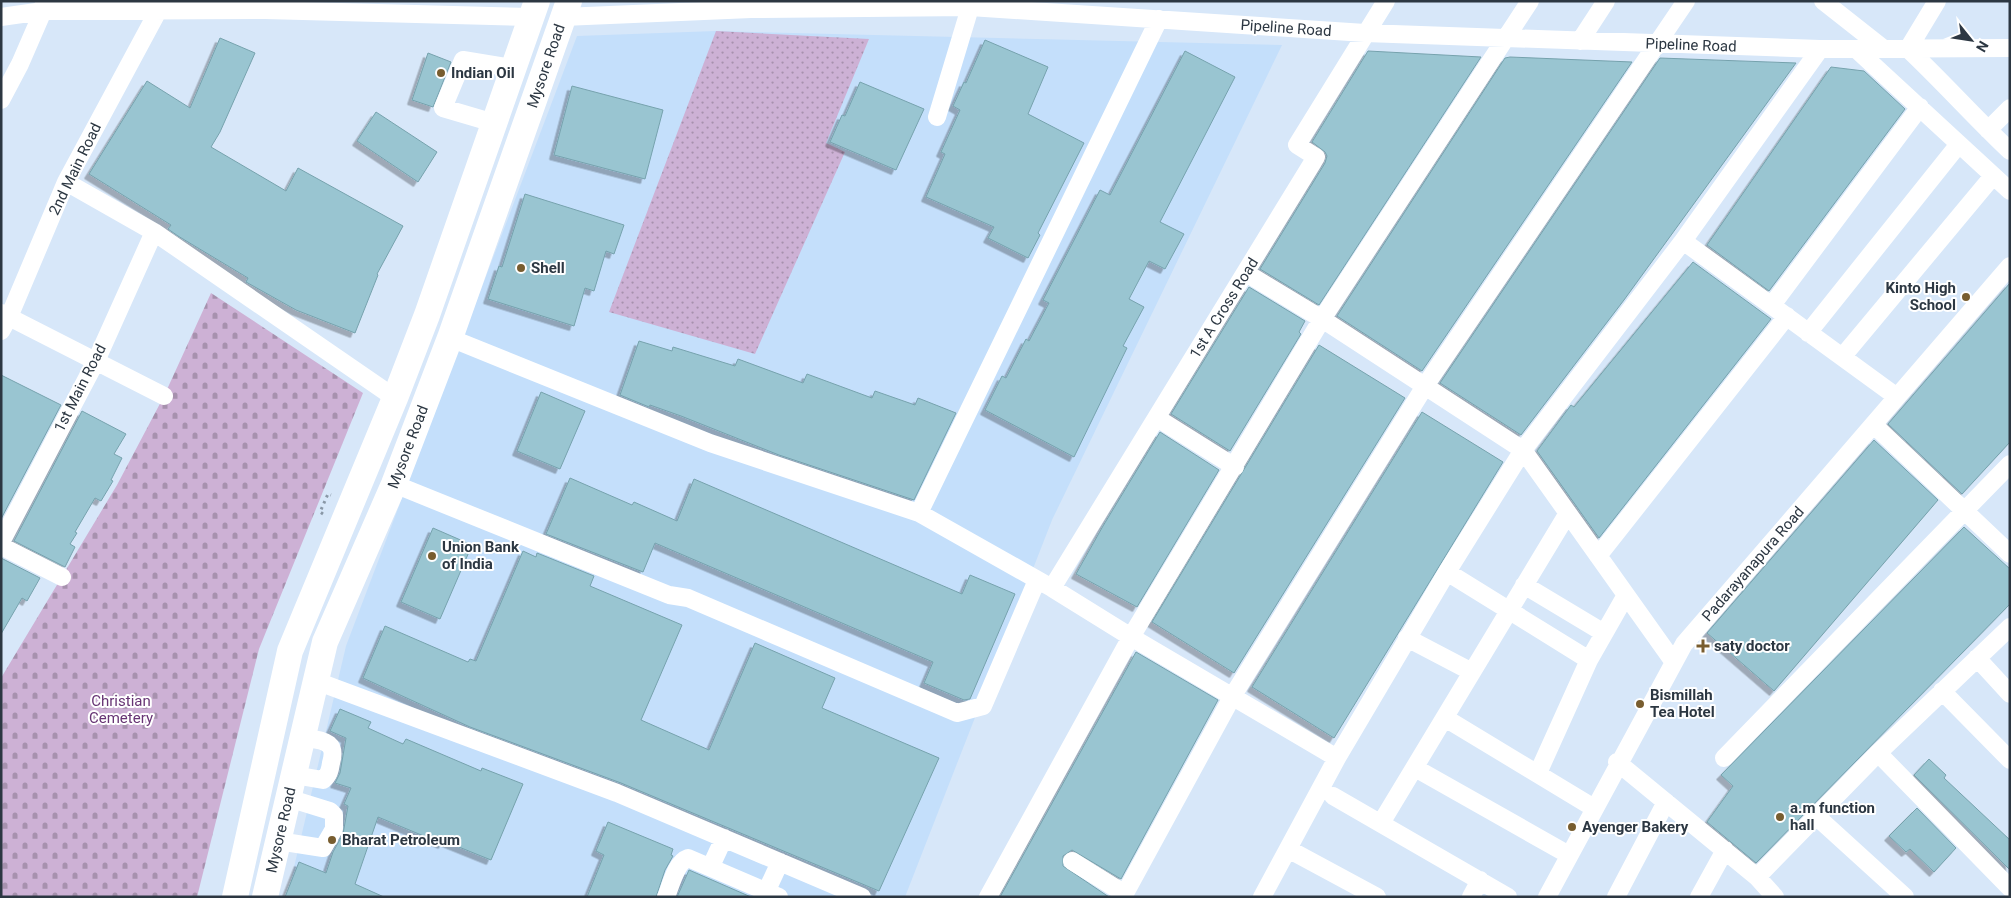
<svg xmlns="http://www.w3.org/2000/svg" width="2011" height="898" font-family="Roboto,sans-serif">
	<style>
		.built { fill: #c4dffb }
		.green { fill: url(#green-dots) }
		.cemetery { fill: url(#cemetery-stones) }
		.building { fill: #99c5d1; stroke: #76a2ad; filter: url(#shadow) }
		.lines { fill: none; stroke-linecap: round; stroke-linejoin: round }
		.path { stroke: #8997a6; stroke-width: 3; stroke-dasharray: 2.5 4; stroke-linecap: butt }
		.minor { stroke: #fff; stroke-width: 18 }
		.highway { stroke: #fff; stroke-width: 26 }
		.poi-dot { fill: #785d2f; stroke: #fff; stroke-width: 2 }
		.labels { text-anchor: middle; stroke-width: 4; stroke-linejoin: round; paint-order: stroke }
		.street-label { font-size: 15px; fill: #2c3742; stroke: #fff }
		.poi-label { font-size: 15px; font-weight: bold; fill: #2c3742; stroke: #fff; text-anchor: start }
		.park-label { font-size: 15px; fill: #673474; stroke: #fff }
	</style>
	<defs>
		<pattern id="green-dots" width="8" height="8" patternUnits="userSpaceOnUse" patternTransform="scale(1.25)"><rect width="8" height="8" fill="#cdb1d5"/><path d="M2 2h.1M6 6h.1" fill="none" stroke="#a791ae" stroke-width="1.8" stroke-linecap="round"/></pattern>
		<pattern id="cemetery-stones" width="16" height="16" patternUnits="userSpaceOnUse" patternTransform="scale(1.25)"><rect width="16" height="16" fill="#cdb1d5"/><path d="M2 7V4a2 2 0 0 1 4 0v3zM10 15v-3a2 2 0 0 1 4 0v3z" fill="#a791ae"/></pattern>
		<filter id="shadow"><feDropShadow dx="-4.5" dy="4.5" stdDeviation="0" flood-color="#0004"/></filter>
	</defs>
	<rect width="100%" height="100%" fill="#d7e7f9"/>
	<!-- built -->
	<path class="built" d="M 716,31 L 1282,45 L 1052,520 L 905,897 L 287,897 L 346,646 L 577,36 Z"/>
	<!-- green -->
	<path class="green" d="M 716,31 L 869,39 L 826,143 L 845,152 L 755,354 L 609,312 Z"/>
	<!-- cemetery -->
	<path class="cemetery" d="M 211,293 L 363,393 L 259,649 L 197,897 L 1,897 L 1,678 L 117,485 L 164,396 Z"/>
	<!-- building -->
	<path class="building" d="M 220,38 L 255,53 L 220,132 L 211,147 L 286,191 L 298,168 L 403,226 L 377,274 L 378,275 L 355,333 L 296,310 L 246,282 L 248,278 L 178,236 L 168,229 L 171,225 L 89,174 L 147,81 L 190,108 Z
		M 985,40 L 1048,67 L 1028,114 L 1084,143 L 1038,233 L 1040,235 L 1028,258 L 988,238 L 994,227 L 926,197 L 945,154 L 941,152 L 960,110 L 953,106 L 964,82 L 966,83 Z
		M 1185,51 L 1235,77 L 1160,222 L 1184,234 L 1165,269 L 1149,261 L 1129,299 L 1144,307 L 1123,346 L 1127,348 L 1074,457 L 985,410 L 1002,376 L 1006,378 L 1026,339 L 1029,341 L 1049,303 L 1043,300 L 1100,190 L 1110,195 Z
		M 1368,51 L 1481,57 L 1319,305 L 1260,269 L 1325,163 L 1327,156 L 1325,152 L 1312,142 Z
		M 428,53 L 451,62 L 433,107 L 412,100 Z
		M 1510,57 L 1632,62 L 1422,371 L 1337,316 L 1505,58 Z
		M 1660,58 L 1796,63 L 1624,300 L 1521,435 L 1440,383 Z
		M 1831,67 L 1864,71 L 1905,109 L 1769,291 L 1707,245 Z
		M 860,82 L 924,109 L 896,170 L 830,142 L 842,115 L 845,116 Z
		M 572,86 L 663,110 L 645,179 L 554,155 Z
		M 376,112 L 437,152 L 418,182 L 357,141 Z
		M 525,194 L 624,225 L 614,254 L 606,251 L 594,291 L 585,288 L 574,326 L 488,299 L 499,266 L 502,267 Z
		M 1693,262 L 1771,319 L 1599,538 L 1537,451 L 1571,405 L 1574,407 Z
		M 2010,283 L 2010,442 L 1962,494 L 1888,424 Z
		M 1249,287 L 1305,321 L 1299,332 L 1301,334 L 1230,451 L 1171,414 Z
		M 639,341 L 672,351 L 673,347 L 735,366 L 738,359 L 803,383 L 807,374 L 872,398 L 875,391 L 915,405 L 918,398 L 956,413 L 914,500 L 779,455 L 681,416 L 650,405 L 649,407 L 620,395 Z
		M 1319,345 L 1405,398 L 1234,673 L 1152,622 Z
		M 1,375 L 61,405 L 1,519 Z
		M 541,392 L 585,411 L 560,469 L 517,451 Z
		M 82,411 L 126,434 L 114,454 L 122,458 L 111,480 L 113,481 L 101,501 L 95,498 L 75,532 L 77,533 L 70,544 L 75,547 L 65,567 L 14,541 Z
		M 1422,412 L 1503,462 L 1334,738 L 1252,687 Z
		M 1160,432 L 1219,470 L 1137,607 L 1076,574 L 1103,526 Z
		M 1874,440 L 1938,500 L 1774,691 L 1707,633 Z
		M 570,478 L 632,505 L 634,502 L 677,521 L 694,479 L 962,594 L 970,575 L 1015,594 L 970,699 L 964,700 L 924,683 L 933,662 L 655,543 L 643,572 L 546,534 Z
		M 1964,527 L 2010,569 L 2010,604 L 1756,863 L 1707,822 L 1733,786 L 1721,775 Z
		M 433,528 L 472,545 L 440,619 L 401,602 Z
		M 523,551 L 536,557 L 537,553 L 594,576 L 590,586 L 682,625 L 641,720 L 709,750 L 755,643 L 835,678 L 822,708 L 939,758 L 879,891 L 621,783 L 470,727 L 363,678 L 385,626 L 468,662 L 470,659 L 476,661 Z
		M 1,558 L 40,578 L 27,601 L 22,598 L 1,634 Z
		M 1136,652 L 1218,700 L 1121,879 L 1072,850 L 1063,856 L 1063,866 L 1109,897 L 1000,897 Z
		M 340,709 L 371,722 L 368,728 L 403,744 L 406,739 L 481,771 L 482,768 L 523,784 L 491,860 L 444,841 L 443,844 L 378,817 L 355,884 L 384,897 L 285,897 L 299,862 L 326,873 L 333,852 L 343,834 L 348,806 L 344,804 L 351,788 L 335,783 L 340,773 L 346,738 L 330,731 Z
		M 1929,759 L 1946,775 L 1944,778 L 2010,840 L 2010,870 L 1914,775 Z
		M 1917,808 L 1956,848 L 1934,872 L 1910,849 L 1906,852 L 1889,836 Z
		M 608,822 L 673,849 L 671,855 L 673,856 L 665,870 L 656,897 L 587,897 L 604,855 L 596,851 Z
		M 689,870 L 751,897 L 677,897 Z"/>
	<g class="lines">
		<!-- path -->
		<path class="path" d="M 323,514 L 320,512 L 328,494 L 331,495"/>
		<!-- minor -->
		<path class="minor" d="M 1823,1 L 1884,49
			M 1937,1 L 1908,49 C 1943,82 1975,118 2010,151
			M 1,17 L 43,11 L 265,10 L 531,17
			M 563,17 L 751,9 L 970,7 L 1365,33 L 1820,49 L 2010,48
			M 1580,41 L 1606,1
			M 1857,50 L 2010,191
			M 1,100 L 20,64 L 43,11 L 44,2
			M 937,117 L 972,1
			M 494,123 L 443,108 L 463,60 L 513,68
			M 1988,130 L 2010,108
			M 66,182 L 154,232 L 395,398
			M 1683,241 L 1897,397
			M 1246,273 L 1322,319 L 1523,450 L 1673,661
			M 1772,305 L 1920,107
			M 1,313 L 164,396
			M 1,331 L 9,317 L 66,182 L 158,11
			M 1808,333 L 1959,144
			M 450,338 L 710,443 L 919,513 L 1052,588 L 1131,637 L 1337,758
			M 1843,356 L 1993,176
			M 1157,418 L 1235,467
			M 1874,425 L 2010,554
			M 394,484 L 669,595 L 688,598 L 957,713 L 983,706 L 1037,580
			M 919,513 L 1159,19
			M 1,542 L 96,361 L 154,232
			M 1,546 L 62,577
			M 1598,556 L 1787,316
			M 1447,572 L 1589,660
			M 1524,585 L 1604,633
			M 1052,588 L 1316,157 L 1297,145 L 1386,1
			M 1407,638 L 1472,672
			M 1977,658 L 2010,694
			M 316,681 L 617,793 L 862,897
			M 1942,691 L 2010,760
			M 1445,718 L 1594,808
			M 1878,753 L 2010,627
			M 1724,758 L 2010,464
			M 1617,762 L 1757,877 L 1775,897
			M 1415,768 L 1569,855
			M 1538,773 L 1589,660 L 1626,595
			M 294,775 L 323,780 C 329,775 330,770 331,763 C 338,739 320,741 302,737
			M 1333,796 L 1508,897
			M 1816,816 L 1905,897
			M 1381,823 L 1568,513
			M 278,841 L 323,848 L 334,829 L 334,815 L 330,811 L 288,798
			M 1288,849 L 1377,897
			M 1072,861 L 1125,894
			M 711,866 L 724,838
			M 1757,877 L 1878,753 L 2010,888
			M 767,890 L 780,862
			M 666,897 C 671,885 676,862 688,858 L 779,897
			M 988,897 L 1131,637 L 1322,319 L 1530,1
			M 1123,897 L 1232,697 L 1425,386 L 1686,1
			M 1262,897 L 1337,758 L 1447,572 L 1523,450 L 1683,241 L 1820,49
			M 1471,897 L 1480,880
			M 1547,897 L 1684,644 L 2010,266
			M 1616,897 L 1666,802
			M 1699,897 L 1725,850"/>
		<!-- highway -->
		<path class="highway" d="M 235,897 L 290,651 L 395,398 L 427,315 L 537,1
			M 265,897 L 325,642 L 394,484 L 450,338 L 569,1"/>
	</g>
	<!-- markers -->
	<g class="poi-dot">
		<circle cx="441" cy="73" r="5"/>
		<circle cx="521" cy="268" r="5"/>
		<circle cx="1966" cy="297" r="5"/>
		<circle cx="432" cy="556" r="5"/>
		<path d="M1700.5 638.5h5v5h5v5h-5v5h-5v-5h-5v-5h5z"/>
		<circle cx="1640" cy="704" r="5"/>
		<circle cx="1780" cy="817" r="5"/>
		<circle cx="1572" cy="827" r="5"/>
		<circle cx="332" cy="840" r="5"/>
	</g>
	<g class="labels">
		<!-- street labels -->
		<g class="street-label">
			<text transform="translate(1286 28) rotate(4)" y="5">Pipeline Road</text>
			<text transform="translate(1691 45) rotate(2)" y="5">Pipeline Road</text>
			<text transform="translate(546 66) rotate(-71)" y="5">Mysore Road</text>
			<text transform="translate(75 169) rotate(-64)" y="5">2nd Main Road</text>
			<text transform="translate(1224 308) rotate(-58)" y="5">1st A Cross Road</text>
			<text transform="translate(80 388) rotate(-63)" y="5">1st Main Road</text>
			<text transform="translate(408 447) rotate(-69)" y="5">Mysore Road</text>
			<text transform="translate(1753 564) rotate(-49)" y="5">Padarayanapura Road</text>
			<text transform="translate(281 830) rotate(-77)" y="5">Mysore Road</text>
		</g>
		<!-- poi labels -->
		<g class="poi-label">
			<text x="451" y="78">Indian Oil</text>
			<text x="531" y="273">Shell</text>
			<text x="1956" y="293" text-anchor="end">Kinto High<tspan x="1956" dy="17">School</tspan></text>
			<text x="442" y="552">Union Bank<tspan x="442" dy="17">of India</tspan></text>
			<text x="1714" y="651">saty doctor</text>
			<text x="1650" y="700">Bismillah<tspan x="1650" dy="17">Tea Hotel</tspan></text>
			<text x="1790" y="813">a.m function<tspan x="1790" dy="17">hall</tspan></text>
			<text x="1582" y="832">Ayenger Bakery</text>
			<text x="342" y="845">Bharat Petroleum</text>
		</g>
		<!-- park labels -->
		<g class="park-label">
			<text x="121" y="706">Christian<tspan x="121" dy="17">Cemetery</tspan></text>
		</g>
	</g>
	<!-- border -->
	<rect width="2011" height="898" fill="none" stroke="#2c3742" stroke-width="5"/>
	<!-- north arrow -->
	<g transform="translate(1971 40) rotate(120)" stroke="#ffffff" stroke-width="4" paint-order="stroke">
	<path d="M0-4L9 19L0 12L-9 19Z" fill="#2c3742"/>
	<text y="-8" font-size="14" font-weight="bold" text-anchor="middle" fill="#2c3742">N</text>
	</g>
</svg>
